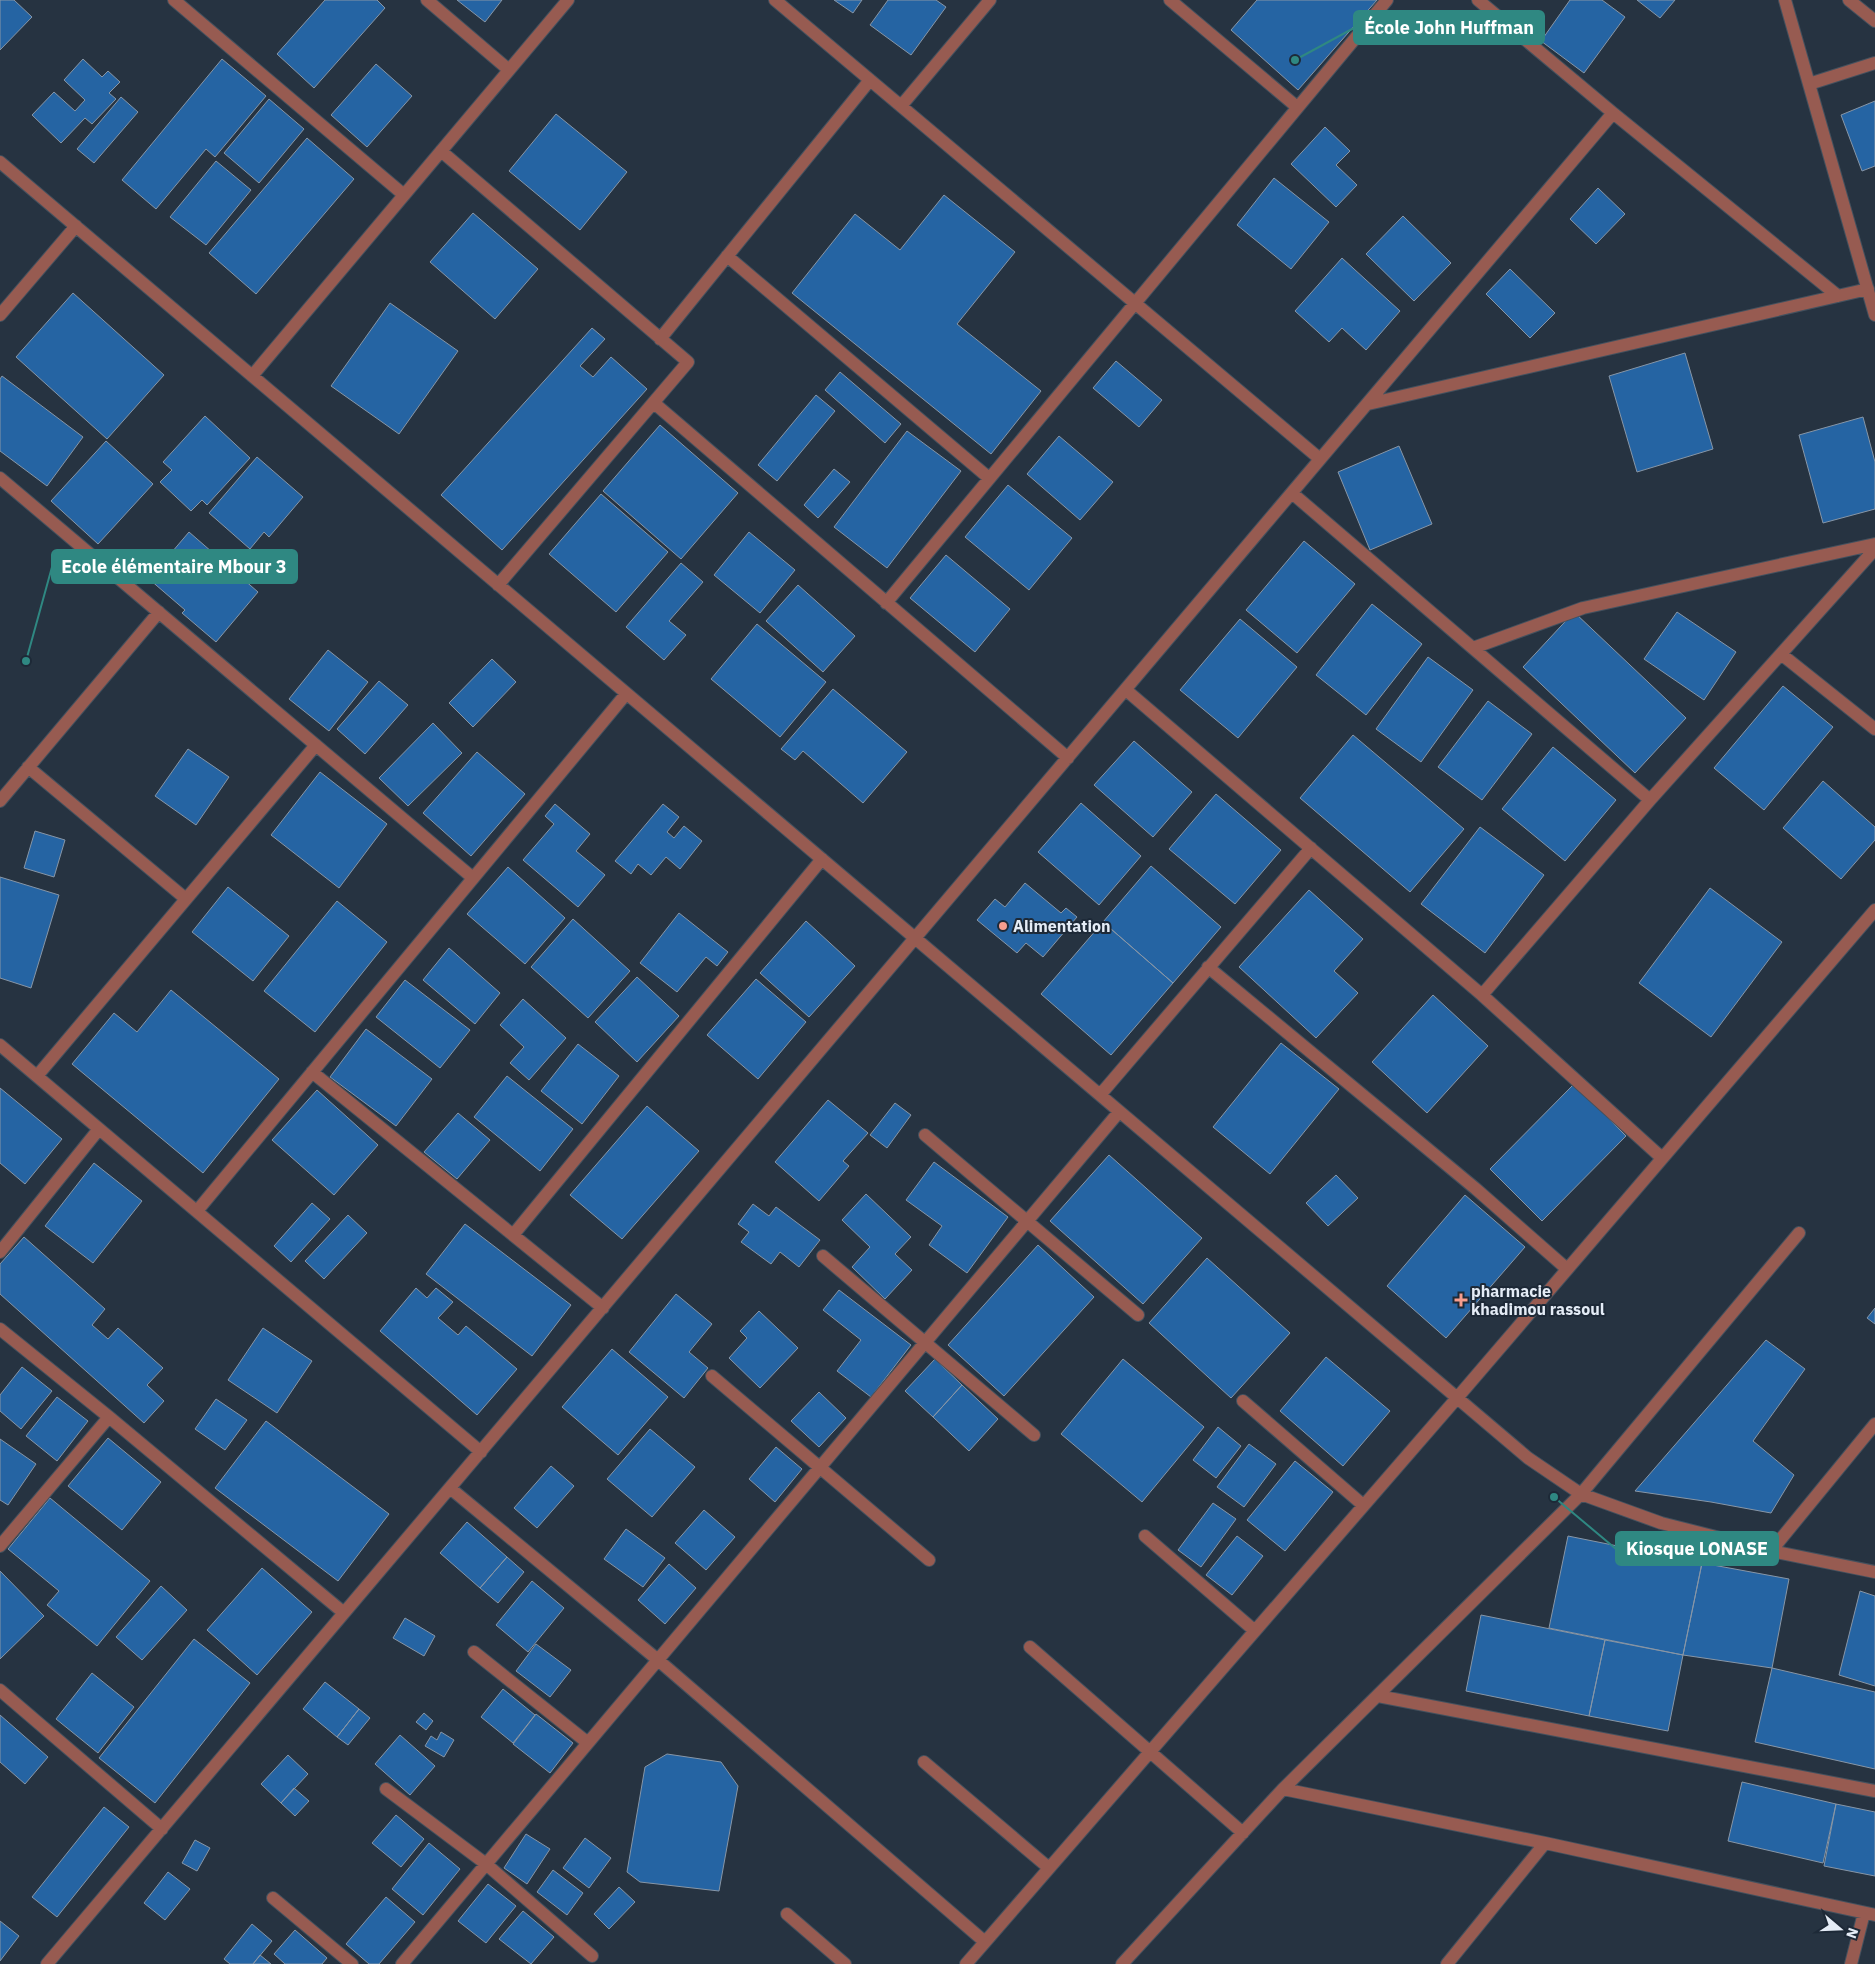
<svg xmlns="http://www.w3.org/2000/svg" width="1875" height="1964" font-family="'IBM Plex Sans',sans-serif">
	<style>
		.building { fill: #2564a3; stroke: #8796a7 }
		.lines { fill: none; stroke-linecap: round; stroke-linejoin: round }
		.minor-casing { stroke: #44515e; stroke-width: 14 }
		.minor { stroke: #975b51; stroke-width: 12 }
		.poi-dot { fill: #f59d8e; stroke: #1d2937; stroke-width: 2 }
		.labels { text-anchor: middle; stroke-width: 4; stroke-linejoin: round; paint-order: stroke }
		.poi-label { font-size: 16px; font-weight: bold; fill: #e4ecf6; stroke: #1d2937; text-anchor: start }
		.leader { fill: none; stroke: #2f8882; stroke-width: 2 }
		.callout-dot { fill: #2f8882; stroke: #1d2937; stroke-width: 2 }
		.callout { fill: #2f8882; stroke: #2f8882; stroke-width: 2 }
		.callout-label { font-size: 18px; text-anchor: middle; font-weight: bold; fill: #fff }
	</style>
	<rect width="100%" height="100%" fill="#263341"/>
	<!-- building -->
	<path class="building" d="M 0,0 L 14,0 L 32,17 L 0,50 Z
		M 325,0 L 377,0 L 385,8 L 314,88 L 277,54 Z
		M 457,0 L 502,0 L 485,22 Z
		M 834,0 L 862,0 L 853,13 Z
		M 888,0 L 936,0 L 946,7 L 911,55 L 870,25 Z
		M 1257,0 L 1377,0 L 1298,90 L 1231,30 Z
		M 1570,0 L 1602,0 L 1625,17 L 1584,73 L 1541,41 Z
		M 1637,0 L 1675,0 L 1660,18 Z
		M 83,59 L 102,77 L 108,71 L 120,82 L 109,93 L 116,99 L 92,124 L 85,118 L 61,143 L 32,115 L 54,92 L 75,111 L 85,100 L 64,80 Z
		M 222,59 L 266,96 L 215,157 L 206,149 L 156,209 L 122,180 Z
		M 376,64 L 412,96 L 367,147 L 331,115 Z
		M 121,97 L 138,112 L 94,163 L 77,149 Z
		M 269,99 L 304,129 L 259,183 L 224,153 Z
		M 1875,101 L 1875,166 L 1862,171 L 1841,115 Z
		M 556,114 L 627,172 L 580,230 L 509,171 Z
		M 1325,127 L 1350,151 L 1336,165 L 1357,185 L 1336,207 L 1291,164 Z
		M 307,138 L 354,179 L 256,294 L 209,253 Z
		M 216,161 L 251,190 L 206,245 L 170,217 Z
		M 1274,178 L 1329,222 L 1291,269 L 1237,225 Z
		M 1598,188 L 1625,214 L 1596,244 L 1570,219 Z
		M 944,195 L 1015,252 L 957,324 L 1041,391 L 991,454 L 792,293 L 855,214 L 900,250 Z
		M 473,213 L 538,269 L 495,319 L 430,262 Z
		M 1403,216 L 1451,263 L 1414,301 L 1366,254 Z
		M 1342,258 L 1400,311 L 1366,350 L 1342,328 L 1329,342 L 1295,311 Z
		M 1510,269 L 1555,313 L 1530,338 L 1486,294 Z
		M 73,293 L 164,375 L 107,439 L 16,357 Z
		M 390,303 L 458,351 L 399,434 L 331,386 Z
		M 592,328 L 605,339 L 580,366 L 593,377 L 611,357 L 647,389 L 502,550 L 441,495 Z
		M 1685,353 L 1713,449 L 1637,472 L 1609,376 Z
		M 1116,361 L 1162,400 L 1139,427 L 1093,388 Z
		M 840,372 L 901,424 L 885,443 L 825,390 Z
		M 2,376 L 83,437 L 47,486 L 0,451 L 0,379 Z
		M 816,395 L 835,411 L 777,481 L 758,465 Z
		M 205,416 L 250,458 L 207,505 L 202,500 L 191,511 L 160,482 L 172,470 L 163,462 Z
		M 1863,417 L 1875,462 L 1875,509 L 1823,523 L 1799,435 Z
		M 660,425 L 738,493 L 681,559 L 603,491 Z
		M 907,431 L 961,471 L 887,568 L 834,527 Z
		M 1059,436 L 1113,482 L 1080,520 L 1027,474 Z
		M 106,441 L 153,484 L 98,544 L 51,501 Z
		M 1399,446 L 1432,524 L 1370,550 L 1338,472 Z
		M 257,457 L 303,497 L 269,537 L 264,532 L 250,549 L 209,513 Z
		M 834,469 L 850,482 L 818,518 L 804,505 Z
		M 1008,485 L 1072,538 L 1029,590 L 965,537 Z
		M 601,494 L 668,552 L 616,612 L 549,554 Z
		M 189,532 L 258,592 L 216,642 L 182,613 L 185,610 L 149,579 Z
		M 749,532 L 795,570 L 760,613 L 714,575 Z
		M 1304,541 L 1355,584 L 1297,653 L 1246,610 Z
		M 946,555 L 1010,609 L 975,652 L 910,598 Z
		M 681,563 L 703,582 L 669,621 L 686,635 L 664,660 L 626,627 Z
		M 798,585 L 855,636 L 823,672 L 766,621 Z
		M 1372,604 L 1422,644 L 1366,715 L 1316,675 Z
		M 1574,612 L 1686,718 L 1635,773 L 1523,667 Z
		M 1677,612 L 1736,652 L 1704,700 L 1644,659 Z
		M 1240,619 L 1297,667 L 1238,738 L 1180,690 Z
		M 757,624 L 826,682 L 780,737 L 711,679 Z
		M 328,650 L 368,682 L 329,731 L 289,699 Z
		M 1428,657 L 1473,690 L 1421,762 L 1376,729 Z
		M 492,659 L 516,682 L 473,727 L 449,703 Z
		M 379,681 L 408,705 L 365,754 L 337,729 Z
		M 1783,686 L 1833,727 L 1764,810 L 1714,768 Z
		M 833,689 L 907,752 L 863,803 L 803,751 L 795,760 L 781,749 Z
		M 1488,701 L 1532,734 L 1482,800 L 1438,767 Z
		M 433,723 L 462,753 L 408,806 L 379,778 Z
		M 1353,735 L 1464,829 L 1410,892 L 1300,798 Z
		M 1134,741 L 1192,792 L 1153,837 L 1094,785 Z
		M 1553,747 L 1616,800 L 1565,861 L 1502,809 Z
		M 188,749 L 229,777 L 196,825 L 155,796 Z
		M 477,752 L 525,794 L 471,856 L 423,813 Z
		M 320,772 L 387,824 L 339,888 L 271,835 Z
		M 1823,781 L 1875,827 L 1875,840 L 1841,879 L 1783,828 Z
		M 1216,794 L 1281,850 L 1235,904 L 1169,849 Z
		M 1081,803 L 1141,856 L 1099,905 L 1038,852 Z
		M 555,804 L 590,834 L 576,851 L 605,875 L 578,907 L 523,860 L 554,824 L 545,816 Z
		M 663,804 L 679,817 L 667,832 L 674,838 L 684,826 L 702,841 L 680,869 L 666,857 L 651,875 L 638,864 L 631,874 L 615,861 Z
		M 1480,827 L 1544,875 L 1485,953 L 1421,904 Z
		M 35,831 L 65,840 L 54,877 L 24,868 Z
		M 1151,866 L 1221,927 L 1173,983 L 1103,922 Z
		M 508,867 L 565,918 L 525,964 L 467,914 Z
		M 0,877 L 59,895 L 31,988 L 0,978 Z
		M 1025,883 L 1061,913 L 1066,908 L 1077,917 L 1043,957 L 1026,943 L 1017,953 L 977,920 L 995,899 L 1005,907 Z
		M 228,887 L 289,936 L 253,981 L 192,932 Z
		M 1710,888 L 1782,942 L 1711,1037 L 1639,983 Z
		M 1309,890 L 1363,939 L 1334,971 L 1358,993 L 1316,1038 L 1239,967 Z
		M 337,901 L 387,942 L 315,1032 L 264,991 Z
		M 679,913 L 728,952 L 717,966 L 706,957 L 677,992 L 640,963 Z
		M 573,919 L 630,971 L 588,1018 L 531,967 Z
		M 806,921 L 855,966 L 809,1017 L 760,973 Z
		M 1103,922 L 1173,983 L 1111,1055 L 1041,994 Z
		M 449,948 L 500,993 L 475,1024 L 423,980 Z
		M 637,977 L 679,1016 L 637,1062 L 595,1022 Z
		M 756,979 L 806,1022 L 758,1079 L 707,1035 Z
		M 405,980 L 470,1030 L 440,1068 L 376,1017 Z
		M 171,990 L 279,1079 L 203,1173 L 72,1064 L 114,1013 L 137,1032 Z
		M 1433,995 L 1488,1046 L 1427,1113 L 1372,1062 Z
		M 523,999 L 566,1038 L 529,1080 L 510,1063 L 524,1047 L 500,1025 Z
		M 366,1029 L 432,1079 L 396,1126 L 330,1077 Z
		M 1281,1043 L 1339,1089 L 1270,1174 L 1213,1127 Z
		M 578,1044 L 619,1076 L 582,1124 L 541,1091 Z
		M 507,1076 L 573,1129 L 540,1171 L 474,1117 Z
		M 1574,1084 L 1626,1136 L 1542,1221 L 1490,1169 Z
		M 0,1088 L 62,1139 L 25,1184 L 0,1163 Z
		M 317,1090 L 378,1145 L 334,1195 L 272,1140 Z
		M 828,1100 L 868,1133 L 843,1161 L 849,1166 L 819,1201 L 775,1162 Z
		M 895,1103 L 911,1115 L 887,1148 L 870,1135 Z
		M 647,1106 L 699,1151 L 622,1239 L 570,1195 Z
		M 458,1113 L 490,1140 L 457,1179 L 424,1152 Z
		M 1109,1155 L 1202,1238 L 1143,1304 L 1050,1221 Z
		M 934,1162 L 1008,1217 L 967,1273 L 929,1245 L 942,1226 L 906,1200 Z
		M 94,1163 L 142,1201 L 93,1263 L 45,1226 Z
		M 1336,1175 L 1358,1198 L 1328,1226 L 1306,1203 Z
		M 866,1194 L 911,1237 L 895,1254 L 912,1270 L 885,1299 L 852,1267 L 870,1247 L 842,1220 Z
		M 1465,1195 L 1525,1247 L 1446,1338 L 1387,1286 Z
		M 312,1203 L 330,1219 L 291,1262 L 274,1246 Z
		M 753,1204 L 769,1216 L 776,1207 L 820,1240 L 799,1267 L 780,1252 L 771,1264 L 741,1242 L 749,1232 L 738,1224 Z
		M 348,1215 L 367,1233 L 324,1279 L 305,1261 Z
		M 465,1224 L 571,1305 L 532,1356 L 426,1274 Z
		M 24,1237 L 105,1309 L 92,1325 L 108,1339 L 118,1328 L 163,1368 L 147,1385 L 164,1401 L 144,1423 L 0,1294 L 0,1264 Z
		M 1038,1245 L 1094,1297 L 1004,1396 L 948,1345 Z
		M 1207,1258 L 1290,1333 L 1231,1398 L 1149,1323 Z
		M 416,1288 L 427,1298 L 436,1288 L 453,1302 L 438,1318 L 458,1335 L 466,1326 L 517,1369 L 477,1415 L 380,1331 Z
		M 839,1290 L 911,1345 L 871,1397 L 837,1371 L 861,1340 L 823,1310 Z
		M 676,1294 L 712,1324 L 689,1352 L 708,1368 L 684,1398 L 629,1352 Z
		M 1875,1308 L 1875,1324 L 1867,1318 Z
		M 759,1311 L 798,1348 L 760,1388 L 729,1358 L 747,1338 L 740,1331 Z
		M 263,1328 L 312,1361 L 277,1413 L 228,1380 Z
		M 1766,1340 L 1805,1369 L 1753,1441 L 1794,1475 L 1771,1513 L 1711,1502 L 1635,1491 Z
		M 612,1349 L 668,1397 L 618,1455 L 562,1407 Z
		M 1326,1357 L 1390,1411 L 1343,1466 L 1280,1411 Z
		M 935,1359 L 962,1385 L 933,1417 L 905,1391 Z
		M 1123,1359 L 1204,1427 L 1142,1502 L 1061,1434 Z
		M 22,1367 L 52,1391 L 21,1429 L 0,1411 L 0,1395 Z
		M 962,1385 L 998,1419 L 969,1451 L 933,1417 Z
		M 819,1392 L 846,1418 L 819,1447 L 791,1421 Z
		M 57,1397 L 88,1421 L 57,1461 L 26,1436 Z
		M 216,1399 L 247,1420 L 225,1450 L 195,1429 Z
		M 266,1421 L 389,1514 L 338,1581 L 215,1488 Z
		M 1218,1427 L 1241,1446 L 1216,1478 L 1193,1460 Z
		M 650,1429 L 695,1467 L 652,1517 L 607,1479 Z
		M 108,1438 L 161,1482 L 122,1530 L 68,1486 Z
		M 0,1439 L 36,1464 L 8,1505 L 0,1500 Z
		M 1249,1444 L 1276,1464 L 1244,1507 L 1217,1487 Z
		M 776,1447 L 802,1469 L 775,1502 L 749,1479 Z
		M 1295,1461 L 1333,1492 L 1285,1551 L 1247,1520 Z
		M 551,1466 L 574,1486 L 537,1528 L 514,1508 Z
		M 50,1498 L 150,1581 L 97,1646 L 47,1605 L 59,1591 L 8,1549 Z
		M 1213,1503 L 1236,1519 L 1201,1567 L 1178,1550 Z
		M 704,1510 L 735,1537 L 706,1570 L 675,1543 Z
		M 467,1522 L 507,1557 L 480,1588 L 440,1553 Z
		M 626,1529 L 665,1558 L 643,1587 L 604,1559 Z
		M 1237,1536 L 1263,1556 L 1232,1595 L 1206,1575 Z
		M 1568,1536 L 1702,1563 L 1683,1655 L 1549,1628 Z
		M 507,1557 L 524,1572 L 498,1603 L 480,1588 Z
		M 1702,1563 L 1789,1579 L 1772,1668 L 1683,1655 Z
		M 669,1564 L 696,1588 L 665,1624 L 638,1600 Z
		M 262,1568 L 312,1612 L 257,1675 L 207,1630 Z
		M 0,1571 L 44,1616 L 0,1659 Z
		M 532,1581 L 564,1608 L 528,1652 L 496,1625 Z
		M 161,1586 L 187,1610 L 142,1660 L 116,1637 Z
		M 1860,1591 L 1875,1596 L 1875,1686 L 1839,1675 Z
		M 1481,1615 L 1605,1640 L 1589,1716 L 1466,1691 Z
		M 405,1618 L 435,1636 L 424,1656 L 393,1638 Z
		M 194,1639 L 250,1683 L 155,1803 L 99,1758 Z
		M 1605,1640 L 1683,1655 L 1668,1731 L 1589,1716 Z
		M 536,1644 L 571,1670 L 550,1697 L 516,1671 Z
		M 1772,1668 L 1875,1692 L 1875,1769 L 1755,1742 Z
		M 92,1673 L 134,1707 L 98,1753 L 56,1719 Z
		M 325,1682 L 359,1709 L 337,1737 L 303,1709 Z
		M 503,1689 L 535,1715 L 513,1743 L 481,1717 Z
		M 359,1709 L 370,1718 L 348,1745 L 337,1737 Z
		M 424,1713 L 433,1721 L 426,1730 L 416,1722 Z
		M 536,1714 L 573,1743 L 550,1773 L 513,1744 Z
		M 0,1715 L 48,1757 L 25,1784 L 0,1762 Z
		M 441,1732 L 454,1740 L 444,1757 L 425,1746 L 431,1736 L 437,1740 Z
		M 400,1735 L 435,1766 L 410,1795 L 375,1764 Z
		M 667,1754 L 721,1762 L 738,1786 L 719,1891 L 640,1882 L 627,1872 L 645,1767 Z
		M 288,1755 L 308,1774 L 281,1803 L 261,1784 Z
		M 1742,1782 L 1836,1804 L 1823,1863 L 1728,1841 Z
		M 294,1788 L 309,1801 L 295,1816 L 281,1803 Z
		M 1836,1804 L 1875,1812 L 1875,1876 L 1824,1866 Z
		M 104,1807 L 129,1827 L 57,1917 L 32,1897 Z
		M 396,1815 L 424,1839 L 401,1867 L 372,1843 Z
		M 526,1834 L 550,1849 L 527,1884 L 504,1868 Z
		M 585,1838 L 611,1858 L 589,1888 L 563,1868 Z
		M 195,1840 L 210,1848 L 197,1871 L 182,1863 Z
		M 429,1843 L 460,1869 L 423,1915 L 392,1889 Z
		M 553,1870 L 583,1893 L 567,1915 L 537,1892 Z
		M 168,1872 L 190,1889 L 165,1920 L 144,1903 Z
		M 488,1884 L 516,1906 L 486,1943 L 458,1921 Z
		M 619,1887 L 635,1902 L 609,1929 L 594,1914 Z
		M 386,1897 L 415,1922 L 379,1964 L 369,1964 L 346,1944 Z
		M 523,1911 L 554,1937 L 531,1964 L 499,1939 Z
		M 0,1921 L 19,1936 L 0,1961 Z
		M 252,1924 L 272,1941 L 253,1964 L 230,1964 L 224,1959 Z
		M 295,1930 L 327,1958 L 322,1964 L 285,1964 L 274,1954 Z
		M 260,1955 L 271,1964 L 253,1964 Z"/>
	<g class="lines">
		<defs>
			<path id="minor" d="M 174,0 L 404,195
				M 427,0 L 509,70
				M 775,0 L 1320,459
				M 1170,0 L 1297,107
				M 1478,0 L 1613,113 L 1838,296
				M 1785,0 L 1875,315
				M 1849,0 L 1875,21
				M 1809,84 L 1875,63
				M 901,106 L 990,0
				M 441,151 L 688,362 L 498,585
				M 0,162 L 1528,1458 L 1581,1494 L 1661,1523 L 1771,1551 L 1875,1572
				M 727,256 L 989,478
				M 0,315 L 76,226
				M 660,339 L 870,80
				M 252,376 L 568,0
				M 654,403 L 1068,758
				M 1368,404 L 1868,289
				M 0,478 L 473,878
				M 1292,493 L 1650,800
				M 886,603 L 1387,0
				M 1473,648 L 1583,608 L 1875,544
				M 1781,654 L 1875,729
				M 1126,690 L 1482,995 L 1662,1158
				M 28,767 L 186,899
				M 0,801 L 159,612
				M 1208,967 L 1476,1189 L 1567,1269
				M 1482,995 L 1650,800 L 1875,549
				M 0,1045 L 481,1452
				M 312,1072 L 603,1308
				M 37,1076 L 316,745
				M 1100,1095 L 1311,848
				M 925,1135 L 1138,1315
				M 197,1211 L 626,694
				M 513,1235 L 822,859
				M 0,1252 L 99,1129
				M 823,1256 L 1034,1435
				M 0,1329 L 109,1417 L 344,1613
				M 712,1376 L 929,1560
				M 1243,1401 L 1363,1505
				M 450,1488 L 658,1660 L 985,1942
				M 1145,1536 L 1255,1631
				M 0,1546 L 109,1417
				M 1771,1551 L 1875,1424
				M 1030,1647 L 1243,1833
				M 474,1652 L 588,1743
				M 0,1690 L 162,1829
				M 1378,1696 L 1875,1791
				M 924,1762 L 1049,1868
				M 386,1789 L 486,1864 L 592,1956
				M 1283,1789 L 1545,1843 L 1875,1915
				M 273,1898 L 352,1964
				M 787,1914 L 845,1964
				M 47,1964 L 1613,113
				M 402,1964 L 1119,1112
				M 966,1964 L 1457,1398 L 1875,910
				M 1122,1964 L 1283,1789 L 1581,1494 L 1799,1233
				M 1447,1964 L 1545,1843
				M 1851,1964 L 1864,1913"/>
		</defs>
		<!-- minor casing -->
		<use href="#minor" class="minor-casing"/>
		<!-- minor -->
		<use href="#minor" class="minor"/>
	</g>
	<!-- markers -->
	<g class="poi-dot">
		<circle cx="1003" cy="926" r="5"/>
		<path d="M1458.5 1292.5h5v5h5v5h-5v5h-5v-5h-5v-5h5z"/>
	</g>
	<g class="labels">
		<!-- poi labels -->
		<g class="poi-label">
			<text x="1013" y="932">Alimentation</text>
			<text x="1471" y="1297">pharmacie<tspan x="1471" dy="18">khadimou rassoul</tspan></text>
		</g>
	</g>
	<!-- callouts -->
	<path class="leader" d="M1295 60L1354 28M26 661L52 567M1554 1497L1616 1549"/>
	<g class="callout-dot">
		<circle cx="1295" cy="60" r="5"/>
		<circle cx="26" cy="661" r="5"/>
		<circle cx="1554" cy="1497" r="5"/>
	</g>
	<g class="callout">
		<rect x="1354" y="11" width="190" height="33" rx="5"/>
		<rect x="52" y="550" width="245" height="33" rx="5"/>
		<rect x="1616" y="1532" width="162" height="33" rx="5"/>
	</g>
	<g class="callout-label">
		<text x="1449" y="34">École John Huffman</text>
		<text x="174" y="573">Ecole élémentaire Mbour 3</text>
		<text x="1697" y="1555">Kiosque LONASE</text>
	</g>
	<!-- north arrow -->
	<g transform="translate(1840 1929) rotate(109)" stroke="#1d2937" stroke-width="4" paint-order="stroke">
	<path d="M0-4L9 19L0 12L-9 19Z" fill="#e4ecf6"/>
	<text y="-8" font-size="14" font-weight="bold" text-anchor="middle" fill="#e4ecf6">N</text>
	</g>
</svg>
